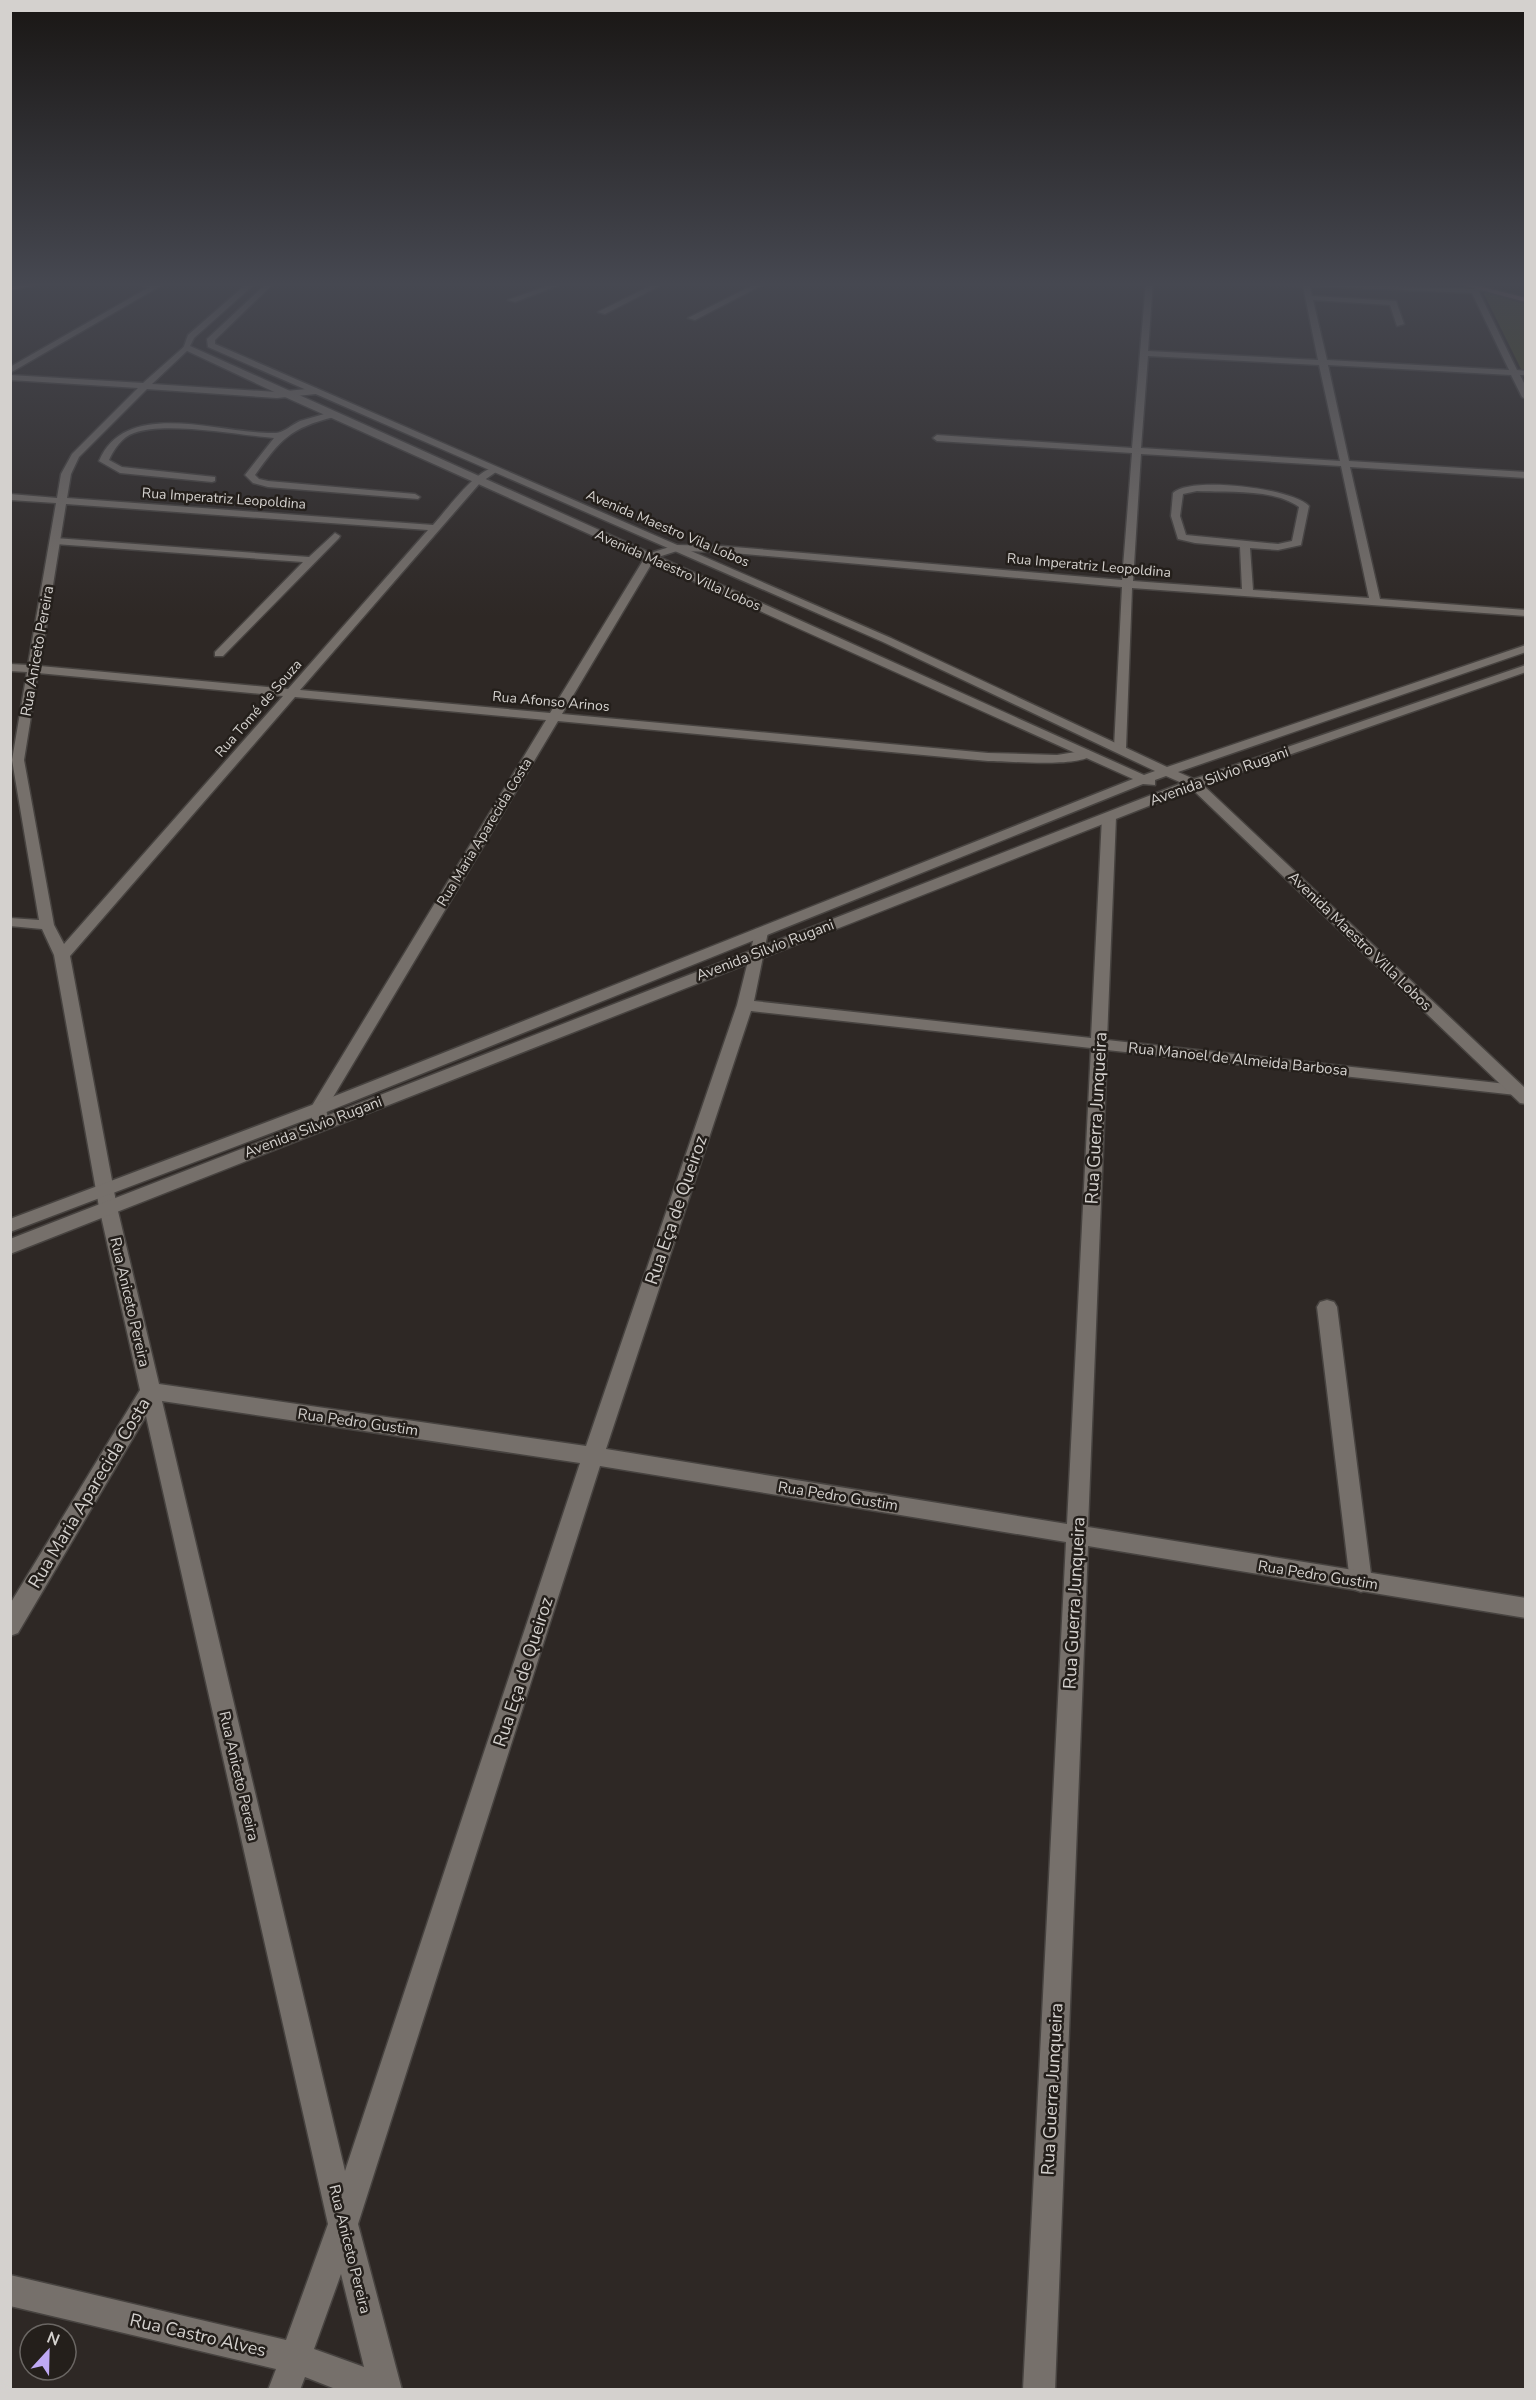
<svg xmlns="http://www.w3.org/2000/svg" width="1536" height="2400" font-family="'Nunito Sans',sans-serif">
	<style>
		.green { fill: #484c28 }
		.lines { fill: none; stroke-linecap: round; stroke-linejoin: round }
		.lane-casing { stroke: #474340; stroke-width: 3 }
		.street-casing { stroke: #474340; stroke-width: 3 }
		.secondary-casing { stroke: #474340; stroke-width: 3 }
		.primary-casing { stroke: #474340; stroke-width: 3 }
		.lane { fill: #76706b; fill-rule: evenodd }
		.street { fill: #76706b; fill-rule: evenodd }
		.secondary { fill: #76706b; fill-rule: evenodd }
		.primary { fill: #9e6f79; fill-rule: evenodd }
		.labels { text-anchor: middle; stroke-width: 5; stroke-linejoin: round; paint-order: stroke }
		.far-street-label { font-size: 14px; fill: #d4d1ce; stroke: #241f1b }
		.street-label { font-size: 15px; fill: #d4d1ce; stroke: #241f1b }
		.near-street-label { font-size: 18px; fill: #d4d1ce; stroke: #241f1b }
	</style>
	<rect width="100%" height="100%" fill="#2e2825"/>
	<!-- green -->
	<path class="green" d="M 1483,292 L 1525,304 L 1525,369 L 1521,369 Z"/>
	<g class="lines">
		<defs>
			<path id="lane" d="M 127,281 L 138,281 L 157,287 L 153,289 Z
				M 560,281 L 570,281 L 515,302 L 508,300 Z
				M 660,281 L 669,281 L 605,314 L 598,312 Z
				M 761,281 L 770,281 L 695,320 L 688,318 Z
				M 335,533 L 340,536 L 339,538 L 223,656 L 215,656 L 215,652 L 303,562 L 55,544 L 50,541 L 55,538 L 309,557 Z
				M 1327,1300 L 1334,1302 L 1337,1307 L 1372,1582 L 1369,1589 L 1361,1592 L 1353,1589 L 1350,1582 L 1317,1307 L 1320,1302 Z"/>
			<path id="street" d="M 160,281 L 169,281 L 10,373 L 10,367 Z
				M 1146,281 L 1153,281 L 1148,351 L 1318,360 L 1303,286 L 1235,283 L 1232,281 L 1474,289 L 1483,286 L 1479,292 L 1517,370 L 1526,371 L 1526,375 L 1520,375 L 1526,387 L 1526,399 L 1522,397 L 1511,375 L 1328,365 L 1349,461 L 1526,472 L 1526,478 L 1350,467 L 1380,599 L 1526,610 L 1526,616 L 1132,588 L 1126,748 L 1120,752 L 1114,748 L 1122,587 L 722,552 L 677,551 L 655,558 L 562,714 L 988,753 L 1057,755 L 1088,750 L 1094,754 C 1080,768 1010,761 988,761 L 558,721 L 326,1109 L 329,1124 L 326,1128 L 314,1128 L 310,1109 L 546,720 L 295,697 L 70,956 L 117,1207 L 159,1384 L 586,1446 L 737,1005 L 756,929 L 761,928 L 768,932 L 754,1001 L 1091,1038 L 1102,817 L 1109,813 L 1116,817 L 1107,1040 L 1516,1085 L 1522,1086 L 1524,1090 L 1522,1094 L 1516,1095 L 1107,1050 L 1088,1527 L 1526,1598 L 1526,1618 L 1088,1546 L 1055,2390 L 1023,2390 L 1066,1542 L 600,1466 L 358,2224 L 402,2390 L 338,2390 L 305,2377 L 300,2390 L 268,2390 L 276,2369 L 10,2306 L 10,2275 L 286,2340 L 328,2224 L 146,1416 L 18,1633 L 10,1636 L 10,1604 L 140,1390 L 99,1207 L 54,955 L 42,929 L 10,926 L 10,918 L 39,920 L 12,760 L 27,672 L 10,671 L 10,664 L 28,665 L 56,503 L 10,500 L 10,494 L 57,498 L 61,474 L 72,454 L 138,388 L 10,380 L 10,375 L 143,383 L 186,345 L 189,345 L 189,349 L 152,384 L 277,392 L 316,388 L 320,391 L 316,394 L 277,398 L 147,389 L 79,457 L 71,474 L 67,498 L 433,525 C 446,511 478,466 496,468 L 496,472 L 480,483 L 300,690 L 550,713 L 647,554 L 676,545 L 722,546 L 1122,580 L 1132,453 L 937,441 L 933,438 L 937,435 L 1132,448 ZM 1310,286 L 1472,293 L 1509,370 L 1327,360 L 1313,300 L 1390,305 L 1397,326 L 1404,324 L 1396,301 L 1312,296 ZM 1148,356 L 1319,365 L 1340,461 L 1141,448 ZM 1141,454 L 1341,466 L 1369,598 L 1253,590 L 1250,548 L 1278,550 L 1301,545 L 1309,506 C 1292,488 1190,476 1173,493 L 1171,516 L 1178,539 L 1195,543 L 1240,547 L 1242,589 L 1133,581 ZM 1197,491 C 1229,493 1272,488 1299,507 L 1292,541 L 1278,544 L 1186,535 L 1180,516 L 1183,494 ZM 66,504 L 428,530 L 288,689 L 40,666 ZM 38,673 L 283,696 L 64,944 L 54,925 L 24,760 ZM 751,1011 L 1091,1048 L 1067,1524 L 606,1449 ZM 162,1401 L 580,1463 L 345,2171 ZM 341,2274 L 364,2367 L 314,2349 Z
				M 331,412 L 334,413 L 334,417 C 290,428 281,439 255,475 L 259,479 L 268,481 L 415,494 L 420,497 L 418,499 L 268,487 L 253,483 L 245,475 L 274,438 C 238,435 166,421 134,433 C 122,437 114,449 109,460 L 122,467 L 215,477 L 215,481 L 212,482 L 120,473 L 99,461 C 126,396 224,435 276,433 C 283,433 293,424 300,421 C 310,418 321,415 331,412 Z"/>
			<path id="secondary" d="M 250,281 L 258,281 L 194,338 L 190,346 L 1144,775 L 1155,771 L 883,642 L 208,347 L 207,339 L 269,281 L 276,281 L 215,340 L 215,344 L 891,638 L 1167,767 L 1526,645 L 1526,652 L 1178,772 L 1194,779 L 1526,665 L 1526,672 L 1203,785 L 1526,1089 L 1526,1104 L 1520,1103 L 1192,789 L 10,1254 L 10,1239 L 1182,783 L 1166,776 L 1155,780 L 1155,785 L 1143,784 L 324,1113 L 10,1232 L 10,1219 L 312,1105 L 1133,779 L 285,397 L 183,349 L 188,335 Z"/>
			<path id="primary" d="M 43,281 L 59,281 L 10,290 L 10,286 Z
				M 1447,281 L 1459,281 L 1526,298 L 1526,302 Z"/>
		</defs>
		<!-- lane casing -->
		<use href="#lane" class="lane-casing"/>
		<!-- street casing -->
		<use href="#street" class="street-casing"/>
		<!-- secondary casing -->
		<use href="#secondary" class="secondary-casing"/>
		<!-- primary casing -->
		<use href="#primary" class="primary-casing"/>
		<!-- lane -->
		<use href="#lane" class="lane"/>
		<!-- street -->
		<use href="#street" class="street"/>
		<!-- secondary -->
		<use href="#secondary" class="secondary"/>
		<!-- primary -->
		<use href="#primary" class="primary"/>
	</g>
	<!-- sky -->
	<linearGradient id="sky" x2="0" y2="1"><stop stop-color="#191614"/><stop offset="0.46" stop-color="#464851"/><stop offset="1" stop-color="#464851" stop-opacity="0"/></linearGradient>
	<rect width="1536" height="617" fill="url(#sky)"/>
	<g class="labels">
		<!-- far-street labels -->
		<g class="far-street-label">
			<text transform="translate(224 498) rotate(4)" y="5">Rua Imperatriz Leopoldina</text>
			<text transform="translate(668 528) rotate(23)" y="5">Avenida Maestro Vila Lobos</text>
			<text transform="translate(1089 565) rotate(5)" y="5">Rua Imperatriz Leopoldina</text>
			<text transform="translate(678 570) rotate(24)" y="5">Avenida Maestro Villa Lobos</text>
			<text transform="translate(551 701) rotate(5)" y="5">Rua Afonso Arinos</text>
			<text transform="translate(258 708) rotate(-49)" y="5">Rua Tomé de Souza</text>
			<text transform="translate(484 832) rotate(-59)" y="5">Rua Maria Aparecida Costa</text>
		</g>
		<!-- street labels -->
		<g class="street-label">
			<text transform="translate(37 651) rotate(-80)" y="5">Rua Aniceto Pereira</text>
			<text transform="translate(1219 776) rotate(-20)" y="5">Avenida Silvio Rugani</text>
			<text transform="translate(1360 941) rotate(44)" y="5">Avenida Maestro Villa Lobos</text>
			<text transform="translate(765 950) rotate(-21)" y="5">Avenida Silvio Rugani</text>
			<text transform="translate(1238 1059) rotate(6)" y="5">Rua Manoel de Almeida Barbosa</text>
			<text transform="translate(313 1127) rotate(-21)" y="5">Avenida Silvio Rugani</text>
			<text transform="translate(130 1302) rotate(77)" y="5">Rua Aniceto Pereira</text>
			<text transform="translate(358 1422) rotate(8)" y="5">Rua Pedro Gustim</text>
			<text transform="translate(838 1496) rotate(9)" y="5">Rua Pedro Gustim</text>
			<text transform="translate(1318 1575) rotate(9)" y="5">Rua Pedro Gustim</text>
			<text transform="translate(239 1776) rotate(77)" y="5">Rua Aniceto Pereira</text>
			<text transform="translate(350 2249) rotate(76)" y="5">Rua Aniceto Pereira</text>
		</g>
		<!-- near-street labels -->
		<g class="near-street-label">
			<text transform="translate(1096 1118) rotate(-87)" y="6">Rua Guerra Junqueira</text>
			<text transform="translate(676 1210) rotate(-71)" y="6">Rua Eça de Queiroz</text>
			<text transform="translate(89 1493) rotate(-59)" y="6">Rua Maria Aparecida Costa</text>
			<text transform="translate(1074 1603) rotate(-87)" y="6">Rua Guerra Junqueira</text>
			<text transform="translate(523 1672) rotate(-72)" y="6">Rua Eça de Queiroz</text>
			<text transform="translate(1052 2089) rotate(-87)" y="6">Rua Guerra Junqueira</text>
			<text transform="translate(198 2335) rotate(13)" y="6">Rua Castro Alves</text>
		</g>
	</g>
	<!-- border -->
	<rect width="1536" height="2400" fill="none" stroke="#d4d1ce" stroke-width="24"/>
	<!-- north arrow -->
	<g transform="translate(48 2352) rotate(22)"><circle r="28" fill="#241f1b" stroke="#6a6663" stroke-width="1.5"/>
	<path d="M0-4.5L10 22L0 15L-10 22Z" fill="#bfa9f4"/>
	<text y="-9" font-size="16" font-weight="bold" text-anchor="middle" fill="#d4d1ce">N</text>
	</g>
</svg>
